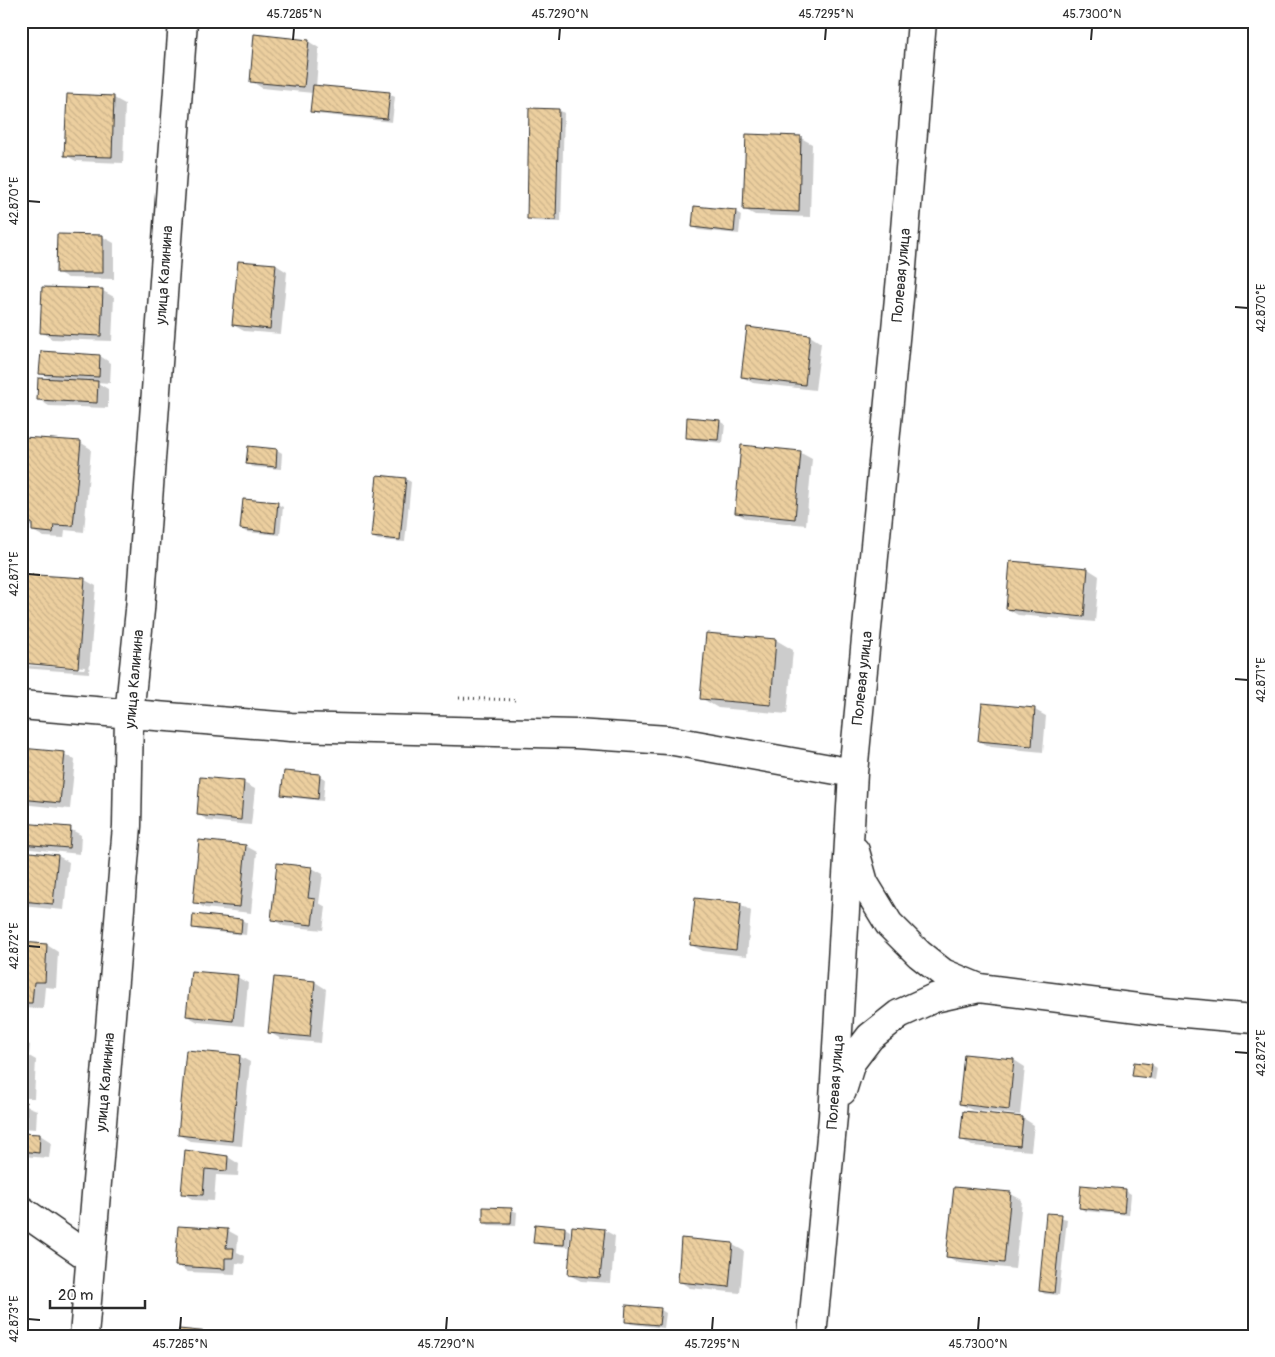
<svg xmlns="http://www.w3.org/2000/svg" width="1275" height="1357" font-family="Pangolin,sans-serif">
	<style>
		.shadow { fill: #0003 }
		.building { fill: url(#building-back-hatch); stroke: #2b2b2b }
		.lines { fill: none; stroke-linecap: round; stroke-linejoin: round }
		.minor-casing { stroke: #2b2b2b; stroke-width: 31 }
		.path { stroke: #2b2b2b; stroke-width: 3; stroke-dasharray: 1 4; stroke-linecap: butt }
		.minor { stroke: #fff; stroke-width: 28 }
		.ticks { fill: none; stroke: #2b2b2b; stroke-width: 2 }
		.labels { text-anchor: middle; stroke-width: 4.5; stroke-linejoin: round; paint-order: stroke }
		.street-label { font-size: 15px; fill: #2b2b2b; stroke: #fff }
		.neatline { fill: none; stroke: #2b2b2b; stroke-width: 2 }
		.ticks-label { font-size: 12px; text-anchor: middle; fill: #2b2b2b }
	</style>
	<defs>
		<pattern id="building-back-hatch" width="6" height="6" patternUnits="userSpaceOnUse" patternTransform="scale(1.25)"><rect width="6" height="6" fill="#eccf9f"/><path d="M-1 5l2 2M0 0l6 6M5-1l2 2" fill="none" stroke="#cbb289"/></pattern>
	</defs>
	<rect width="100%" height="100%" fill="#fff"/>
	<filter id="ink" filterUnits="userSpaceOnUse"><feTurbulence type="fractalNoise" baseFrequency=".02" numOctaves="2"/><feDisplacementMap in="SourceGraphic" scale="10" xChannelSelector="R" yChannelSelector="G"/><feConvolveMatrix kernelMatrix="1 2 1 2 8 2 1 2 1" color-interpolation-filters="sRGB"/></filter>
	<g filter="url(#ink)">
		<!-- shadow -->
		<path class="shadow" d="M 308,41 L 319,48 L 316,87 L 389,94 L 395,97 L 392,122 L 317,114 L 312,111 L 313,93 L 262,88 L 251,81 Z
			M 68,96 L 114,98 L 125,104 L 123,163 L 76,161 L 65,155 Z
			M 559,110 L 564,113 L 561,222 L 533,221 L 528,218 Z
			M 747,136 L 801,138 L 812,144 L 810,217 L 755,215 L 744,209 Z
			M 695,207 L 736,212 L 741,215 L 739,234 L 698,230 L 693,227 Z
			M 58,236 L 103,237 L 114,243 L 114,279 L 68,278 L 57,272 Z
			M 240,262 L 276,265 L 287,272 L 281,334 L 244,331 L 233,325 Z
			M 43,288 L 103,291 L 114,297 L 112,341 L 52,339 L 41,332 Z
			M 810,336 L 821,343 L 815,390 L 753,383 L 742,377 Z
			M 42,353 L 100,356 L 111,363 L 110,383 L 96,382 L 108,389 L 108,408 L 49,406 L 38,399 L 53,380 L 40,373 Z
			M 720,421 L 725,424 L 723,443 L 692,440 L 687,437 Z
			M 24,438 L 80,442 L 91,449 L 84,532 L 65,530 L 64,538 L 44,537 L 33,531 L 33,527 L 21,523 Z
			M 742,447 L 801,453 L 812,459 L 806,525 L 747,519 L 736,513 Z
			M 277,450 L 282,453 L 281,469 L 253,467 L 247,464 Z
			M 406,479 L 411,482 L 405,542 L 378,540 L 372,537 Z
			M 277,504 L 283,507 L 280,535 L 246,532 L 241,529 Z
			M 1011,562 L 1088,569 L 1099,576 L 1095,622 L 1018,615 L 1007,609 Z
			M 85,580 L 96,586 L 89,673 L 21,668 L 21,665 L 84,669 L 85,667 L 21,662 Z
			M 707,634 L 776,640 L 793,650 L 787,714 L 718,708 L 701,698 Z
			M 983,704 L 1035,710 L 1046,716 L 1043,752 L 991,747 L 979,741 Z
			M 21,749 L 64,754 L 75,760 L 70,809 L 21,804 Z
			M 320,776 L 325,779 L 323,801 L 287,797 L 282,794 Z
			M 201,779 L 244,783 L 255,789 L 251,825 L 209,821 L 198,814 Z
			M 21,818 L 27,821 L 27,825 L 70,829 L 81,835 L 80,854 L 21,848 Z
			M 200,841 L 246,846 L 257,852 L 251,913 L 205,908 L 194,902 Z
			M 21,852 L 58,856 L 69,862 L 64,910 L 21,906 Z
			M 312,868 L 323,874 L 319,903 L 326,907 L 323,930 L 284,926 L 272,919 Z
			M 740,904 L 751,911 L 747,956 L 703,951 L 691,945 Z
			M 194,915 L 242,920 L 247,923 L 246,935 L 198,930 L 193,927 Z
			M 21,944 L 47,945 L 58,952 L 56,988 L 45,987 L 43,1009 L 21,1008 Z
			M 237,977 L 248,983 L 244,1026 L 198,1022 L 187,1016 Z
			M 315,982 L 326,989 L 321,1043 L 281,1039 L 269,1032 Z
			M 21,1040 L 30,1045 L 29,1056 L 36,1060 L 34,1098 L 21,1098 Z
			M 239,1056 L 250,1062 L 242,1146 L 190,1141 L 179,1135 Z
			M 1014,1060 L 1025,1067 L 1020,1115 L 972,1110 L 960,1104 Z
			M 1152,1065 L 1157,1068 L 1155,1080 L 1134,1075 Z
			M 21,1104 L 37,1110 L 36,1129 L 21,1128 Z
			M 1023,1118 L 1034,1125 L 1031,1151 L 972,1146 L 961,1139 Z
			M 21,1134 L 40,1135 L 51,1142 L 49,1158 L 21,1156 Z
			M 186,1151 L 228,1157 L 239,1164 L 238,1176 L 216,1175 L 214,1201 L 194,1200 L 182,1193 Z
			M 1126,1191 L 1131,1194 L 1129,1215 L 1085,1211 L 1080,1208 Z
			M 1011,1194 L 1022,1200 L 1015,1269 L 959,1263 L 948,1257 Z
			M 511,1210 L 517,1212 L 516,1226 L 489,1225 L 484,1222 Z
			M 1047,1214 L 1067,1219 L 1059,1295 L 1045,1294 L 1040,1291 Z
			M 536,1226 L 565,1228 L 570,1231 L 569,1247 L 540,1245 L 535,1242 Z
			M 227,1230 L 238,1236 L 237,1252 L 245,1256 L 244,1264 L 236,1263 L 235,1274 L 188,1272 L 177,1265 Z
			M 604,1230 L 615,1236 L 611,1283 L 581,1281 L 569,1275 Z
			M 733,1245 L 744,1251 L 740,1293 L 690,1288 L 679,1281 Z
			M 661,1310 L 666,1313 L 664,1328 L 631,1324 L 626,1321 Z"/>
		<!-- building -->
		<path class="building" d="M 254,34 L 309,40 L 304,87 L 250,82 Z
			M 313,85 L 390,92 L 387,119 L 310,112 Z
			M 67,94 L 114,96 L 112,157 L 64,156 Z
			M 529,108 L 559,109 L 556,220 L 527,219 Z
			M 746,134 L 801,136 L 799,212 L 743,210 Z
			M 694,206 L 736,210 L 734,232 L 692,227 Z
			M 57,234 L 103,235 L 103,273 L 56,273 Z
			M 238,261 L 276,264 L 270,329 L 232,325 Z
			M 42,287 L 103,289 L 101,336 L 40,333 Z
			M 747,327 L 810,335 L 805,385 L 741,377 Z
			M 41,351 L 100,355 L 99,377 L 39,374 Z
			M 38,378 L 98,381 L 97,403 L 37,400 Z
			M 687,417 L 720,420 L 718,440 L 686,438 Z
			M 23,437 L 81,441 L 73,526 L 54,525 L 53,533 L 32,531 L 32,523 L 21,522 Z
			M 741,445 L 801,451 L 795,519 L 735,513 Z
			M 248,446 L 277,449 L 276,467 L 246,464 Z
			M 377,475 L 406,478 L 400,540 L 371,537 Z
			M 243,499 L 278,502 L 275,533 L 240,529 Z
			M 1010,561 L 1088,568 L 1084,617 L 1006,609 Z
			M 21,574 L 85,578 L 78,668 L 21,663 Z
			M 706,633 L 776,639 L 771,705 L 700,699 Z
			M 982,703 L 1035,708 L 1032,746 L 978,741 Z
			M 21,748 L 65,752 L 60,803 L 21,799 Z
			M 284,771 L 320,774 L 318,799 L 281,795 Z
			M 200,777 L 244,781 L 241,820 L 197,815 Z
			M 21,823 L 71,827 L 69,848 L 21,844 Z
			M 199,840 L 246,845 L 240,907 L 193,903 Z
			M 21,851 L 58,855 L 53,904 L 21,901 Z
			M 277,863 L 312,867 L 308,898 L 315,899 L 312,925 L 271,920 Z
			M 695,898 L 741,903 L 736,950 L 690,945 Z
			M 193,914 L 242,919 L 241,933 L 192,928 Z
			M 21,942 L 47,944 L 45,982 L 34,982 L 32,1003 L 21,1003 Z
			M 191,971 L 238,975 L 233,1021 L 186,1016 Z
			M 274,977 L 315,981 L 310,1037 L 268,1033 Z
			M 186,1050 L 240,1055 L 232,1141 L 178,1135 Z
			M 21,1052 L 26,1052 L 24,1093 L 21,1092 Z
			M 964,1054 L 1014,1059 L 1009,1110 L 959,1104 Z
			M 1134,1062 L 1152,1064 L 1150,1078 L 1132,1076 Z
			M 21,1102 L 26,1102 L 26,1123 L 21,1123 Z
			M 963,1111 L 1023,1117 L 1020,1146 L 960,1140 Z
			M 21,1133 L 40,1134 L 39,1153 L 21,1151 Z
			M 185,1150 L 228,1156 L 227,1171 L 205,1169 L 203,1195 L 181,1194 Z
			M 1081,1185 L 1126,1189 L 1124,1213 L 1079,1208 Z
			M 954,1187 L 1011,1192 L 1004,1263 L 946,1257 Z
			M 483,1207 L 512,1208 L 511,1223 L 483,1223 Z
			M 1046,1213 L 1062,1214 L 1054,1293 L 1039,1291 Z
			M 535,1224 L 565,1227 L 564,1245 L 533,1243 Z
			M 178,1226 L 228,1229 L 226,1248 L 234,1248 L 233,1258 L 225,1258 L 225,1269 L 175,1266 Z
			M 572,1226 L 605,1229 L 600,1278 L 568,1275 Z
			M 681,1238 L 733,1243 L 729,1287 L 678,1282 Z
			M 626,1305 L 661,1308 L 659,1325 L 625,1322 Z
			M 179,1329 L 231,1334 L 230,1336 L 178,1336 Z"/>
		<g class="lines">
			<defs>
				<path id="minor" d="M 21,705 L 291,727 L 576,734 L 668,740 L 853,773
					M 855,851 L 864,883 L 889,924 L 919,954 L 943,973 L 979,988
					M 842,1091 L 851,1062 L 870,1037 L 899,1014 L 934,998 L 979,988 L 1162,1011 L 1254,1019
					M 21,1210 L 90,1258
					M 84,1336 L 127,826 L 129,715 L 140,610 L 183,21
					M 812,1336 L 833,1116 L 853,773 L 902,267 L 922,21"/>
			</defs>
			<!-- minor casing -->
			<use href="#minor" class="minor-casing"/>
			<!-- path -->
			<path class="path" d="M 459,698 L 518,700"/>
			<!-- minor -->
			<use href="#minor" class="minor"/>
		</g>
	</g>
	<!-- ticks -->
	<path class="ticks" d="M 293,40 L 294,28M 559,40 L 560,28M 825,40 L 826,28M 1091,40 L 1092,28M 28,201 L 40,202M 1235,307 L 1248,308M 28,574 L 40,575M 1235,679 L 1248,680M 28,946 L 40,947M 1235,1052 L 1248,1053M 28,1319 L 40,1320M 180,1330 L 181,1317M 446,1330 L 447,1317M 712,1330 L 713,1317M 978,1330 L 979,1317"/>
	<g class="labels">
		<!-- street labels -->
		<g class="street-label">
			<text transform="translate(164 275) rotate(-86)" y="5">улица Калинина</text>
			<text transform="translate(901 275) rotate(-85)" y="5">Полевая улица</text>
			<text transform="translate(862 678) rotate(-84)" y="5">Полевая улица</text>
			<text transform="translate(134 679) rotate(-85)" y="5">улица Калинина</text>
			<text transform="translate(105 1082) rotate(-85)" y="5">улица Калинина</text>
			<text transform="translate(835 1082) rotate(-86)" y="5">Полевая улица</text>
		</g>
	</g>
	<!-- margin -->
	<rect width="1275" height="1357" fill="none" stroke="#fff" stroke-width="55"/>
	<!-- scale -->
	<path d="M50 1300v8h95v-8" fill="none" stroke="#2b2b2b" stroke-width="2.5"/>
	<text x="58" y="1300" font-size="15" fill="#2b2b2b" stroke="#ffffff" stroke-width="4" paint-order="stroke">20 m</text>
	<rect x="28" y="28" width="1220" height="1302" class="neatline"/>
	<g class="ticks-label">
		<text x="294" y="18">45.7285°N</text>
		<text x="560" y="18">45.7290°N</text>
		<text x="826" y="18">45.7295°N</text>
		<text x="1092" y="18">45.7300°N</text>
		<text transform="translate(14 201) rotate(-90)" y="4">42.870°E</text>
		<text transform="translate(1261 308) rotate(-90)" y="4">42.870°E</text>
		<text transform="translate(14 574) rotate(-90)" y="4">42.871°E</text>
		<text transform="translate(1261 680) rotate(-90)" y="4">42.871°E</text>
		<text transform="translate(14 946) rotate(-90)" y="4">42.872°E</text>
		<text transform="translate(1261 1053) rotate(-90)" y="4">42.872°E</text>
		<text transform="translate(14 1319) rotate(-90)" y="4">42.873°E</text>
		<text x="180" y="1348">45.7285°N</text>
		<text x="446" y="1348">45.7290°N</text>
		<text x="712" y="1348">45.7295°N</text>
		<text x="978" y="1348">45.7300°N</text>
	</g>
</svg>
